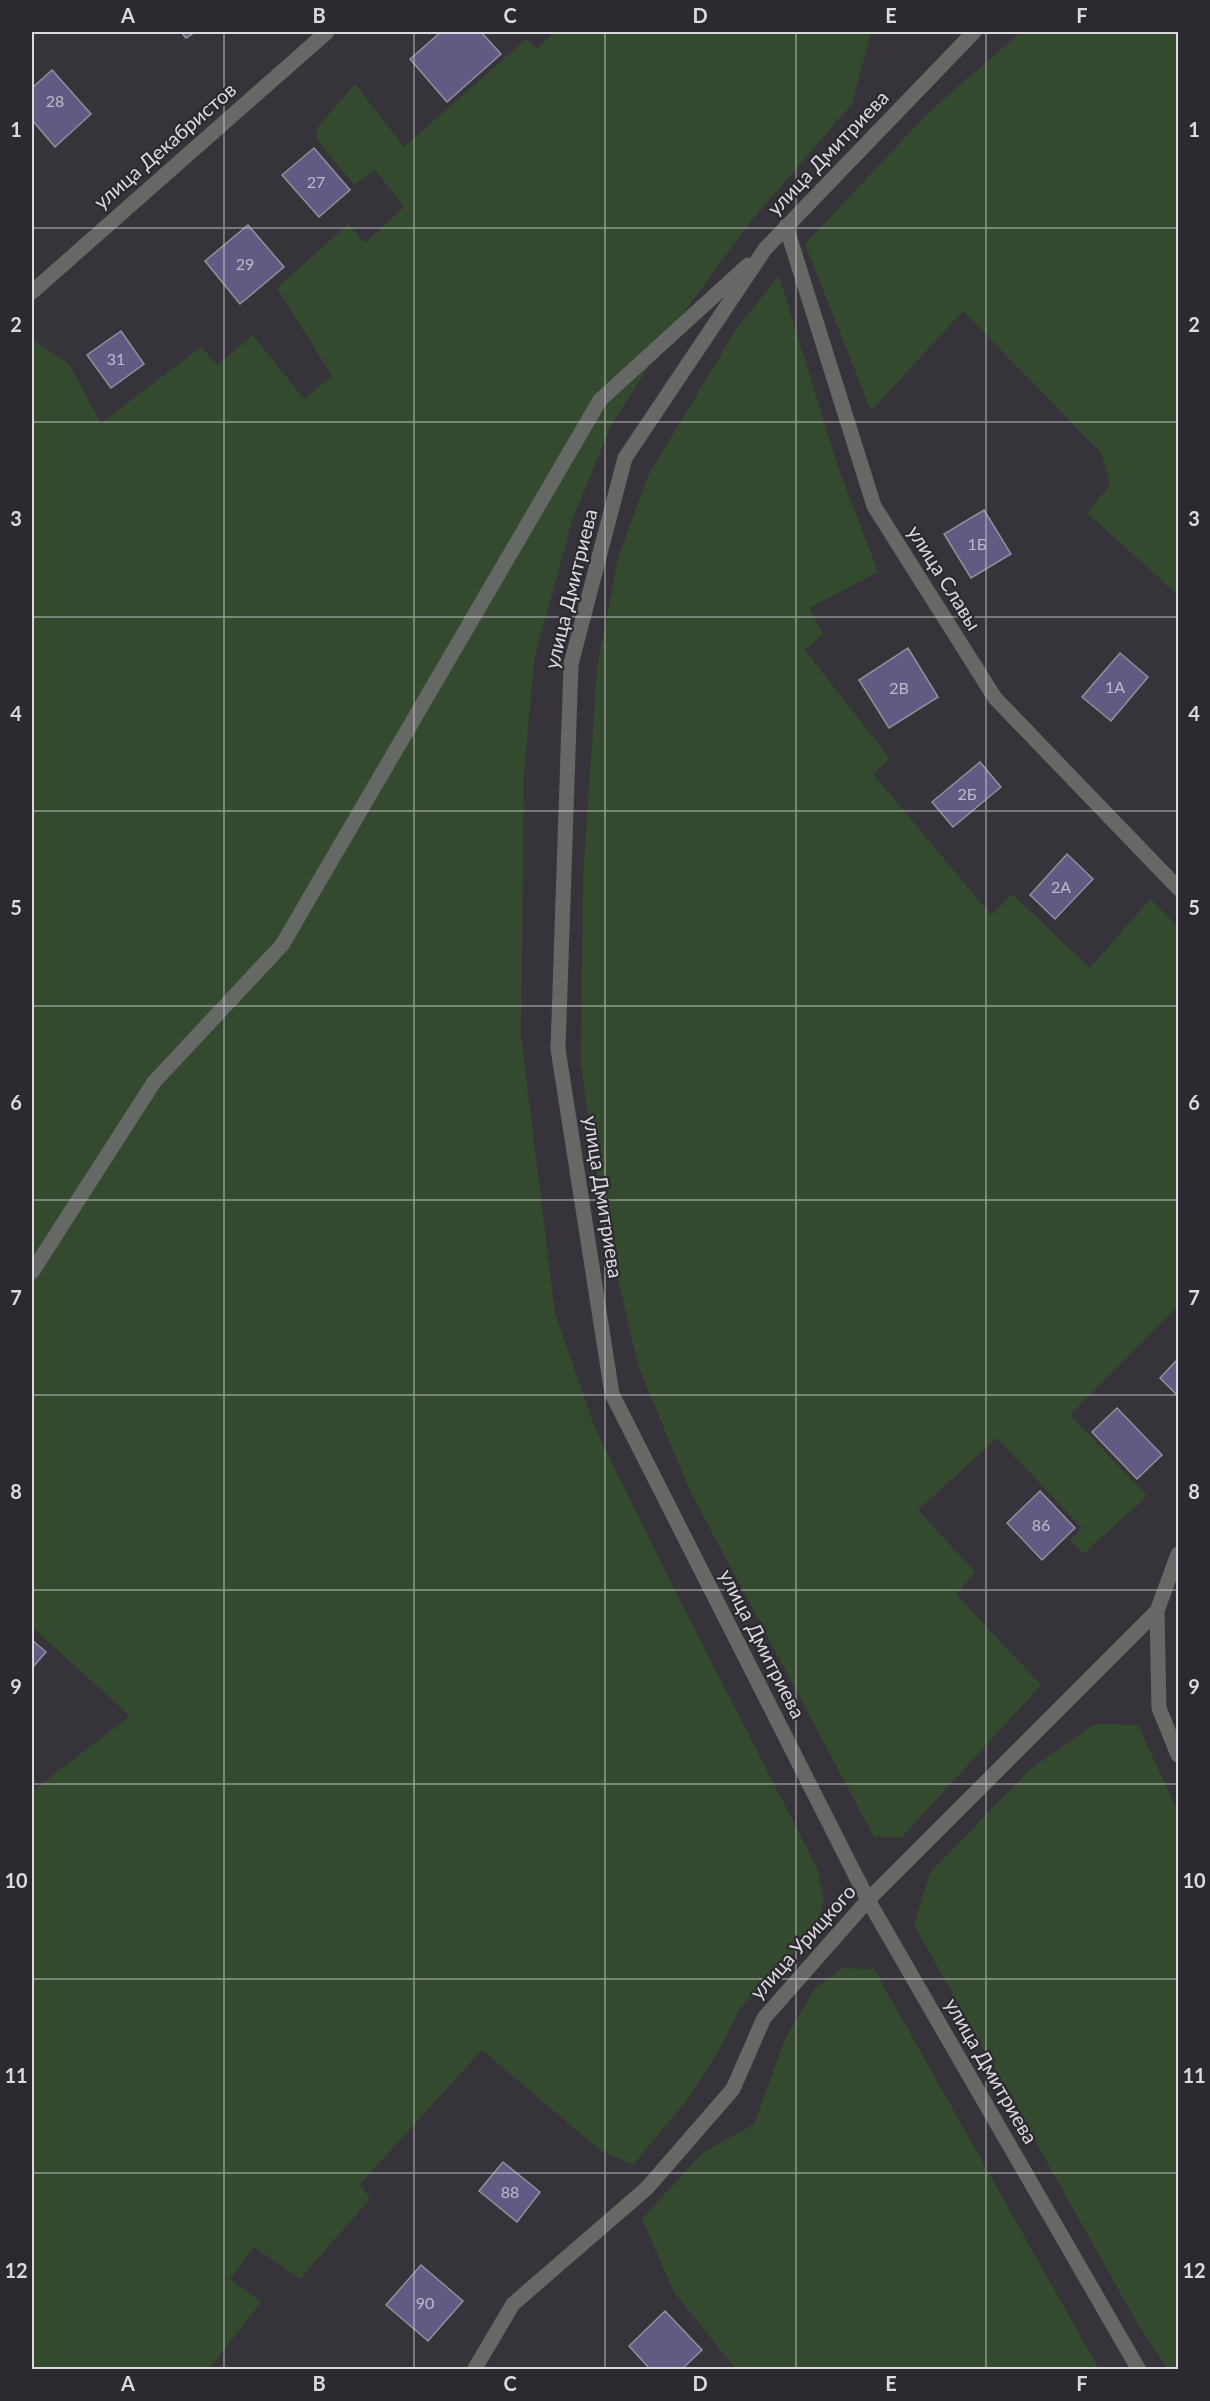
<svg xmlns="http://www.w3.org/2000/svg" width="1210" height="2401" font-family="Lato,sans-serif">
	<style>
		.green { fill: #334a2e }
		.building { fill: #625a82; stroke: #92909b; stroke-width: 1.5 }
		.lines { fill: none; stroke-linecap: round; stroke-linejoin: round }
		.minor { stroke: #656865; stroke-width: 15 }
		.grid { fill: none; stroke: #dddadf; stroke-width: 1.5; stroke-opacity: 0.55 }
		.labels { text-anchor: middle; stroke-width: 4.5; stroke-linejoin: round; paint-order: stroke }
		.number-label { font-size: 16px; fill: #bebac8 }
		.street-label { font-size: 20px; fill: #dddadf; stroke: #2d2931 }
		.neatline { fill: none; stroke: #dddadf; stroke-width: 2 }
		.grid-label { font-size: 20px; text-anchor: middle; font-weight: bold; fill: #dddadf }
	</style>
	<rect width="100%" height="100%" fill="#37333b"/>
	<!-- green -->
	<path class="green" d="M 555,32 L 871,32 L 852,104 L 750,222 L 680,318 L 611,425 L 573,518 L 535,655 L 524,771 L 521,1035 L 555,1313 L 595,1428 L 674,1589 L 817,1868 L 824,1899 L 816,1931 L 777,1969 L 739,2010 L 719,2050 L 690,2096 L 633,2165 L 601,2151 L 482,2050 L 360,2184 L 370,2199 L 300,2279 L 254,2247 L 230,2279 L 261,2302 L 209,2369 L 32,2369 L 32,1791 L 130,1716 L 32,1627 L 32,339 L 69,364 L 101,423 L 201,347 L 217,365 L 253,335 L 304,399 L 332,376 L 277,288 L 348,224 L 365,243 L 404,207 L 375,170 L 354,185 L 318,141 L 316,129 L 355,84 L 404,147 L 526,39 L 537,48 Z
		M 1021,32 L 1178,32 L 1178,595 L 1087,513 L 1110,485 L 1101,453 L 963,311 L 871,411 L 805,244 L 929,112 Z
		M 779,276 L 838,467 L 878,572 L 809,608 L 823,634 L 805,650 L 890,759 L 873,774 L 991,915 L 1012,894 L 1090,968 L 1150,899 L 1178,927 L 1178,1312 L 1175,1309 L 1070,1415 L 1147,1496 L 1083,1554 L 1070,1540 L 1082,1528 L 997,1438 L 918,1510 L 975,1572 L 956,1594 L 1041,1685 L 902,1837 L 874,1837 L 689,1489 L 638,1365 L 603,1215 L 581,1066 L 583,876 L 597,668 L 618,558 L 648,476 L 737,328 Z
		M 1094,1724 L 1138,1725 L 1178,1812 L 1178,2369 L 1168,2369 L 1136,2321 L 914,1925 L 930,1873 L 1029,1770 Z
		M 843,1968 L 874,1969 L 1099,2369 L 733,2369 L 734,2367 L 674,2292 L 642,2219 L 702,2153 L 754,2124 L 785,2039 L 815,1988 Z"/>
	<!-- building -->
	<path class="building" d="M 181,32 L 195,32 L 186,38 Z
		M 441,32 L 481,32 L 501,54 L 447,102 L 410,59 Z
		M 52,70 L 91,114 L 55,147 L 32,120 L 32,88 Z
		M 314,148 L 350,190 L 319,217 L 282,175 Z
		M 248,225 L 284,267 L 240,304 L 205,261 Z
		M 121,331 L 144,364 L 111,388 L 87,355 Z
		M 984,510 L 1011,554 L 971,578 L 944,534 Z
		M 908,648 L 938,697 L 889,728 L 859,680 Z
		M 1120,653 L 1148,677 L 1111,721 L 1082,697 Z
		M 980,762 L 1001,787 L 953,827 L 932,802 Z
		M 1067,854 L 1093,879 L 1055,919 L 1030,895 Z
		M 1178,1359 L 1178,1396 L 1160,1378 Z
		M 1117,1408 L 1162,1455 L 1137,1479 L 1092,1432 Z
		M 1040,1491 L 1075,1528 L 1042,1560 L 1007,1523 Z
		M 32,1640 L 46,1652 L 32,1668 Z
		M 503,2162 L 540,2192 L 517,2222 L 479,2191 Z
		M 421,2265 L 463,2301 L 428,2341 L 386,2305 Z
		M 665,2311 L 702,2350 L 681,2370 L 651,2370 L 629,2346 Z"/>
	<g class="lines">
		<!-- minor -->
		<path class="minor" d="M 974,32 L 765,249 L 625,458 L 571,664 L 558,1049 L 612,1394 L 868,1900 L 1139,2370
			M 786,226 L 874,506 L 995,698 L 1178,888
			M 32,292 L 327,32
			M 32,1272 L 154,1082 L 282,945 L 600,400 L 748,265
			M 1157,1611 L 1159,1708 L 1178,1755
			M 474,2370 L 513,2304 L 647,2188 L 733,2089 L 764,2018 L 868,1900 L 1157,1611 L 1178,1554"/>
	</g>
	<!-- grid -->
	<path class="grid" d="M 224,32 L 224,2370M 414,32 L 414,2370M 605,32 L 605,2370M 796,32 L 796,2370M 986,32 L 986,2370M 32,228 L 1178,228M 32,422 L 1178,422M 32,617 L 1178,617M 32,811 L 1178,811M 32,1006 L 1178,1006M 32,1200 L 1178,1200M 32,1395 L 1178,1395M 32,1590 L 1178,1590M 32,1784 L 1178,1784M 32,1979 L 1178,1979M 32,2173 L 1178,2173"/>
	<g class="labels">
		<!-- number labels -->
		<g class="number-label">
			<text x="55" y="107">28</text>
			<text x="316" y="188">27</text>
			<text x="245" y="270">29</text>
			<text x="116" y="365">31</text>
			<text x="977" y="550">1Б</text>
			<text x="1115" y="693">1А</text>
			<text x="899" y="694">2В</text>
			<text x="967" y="800">2Б</text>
			<text x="1061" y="893">2А</text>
			<text x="1041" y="1531">86</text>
			<text x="510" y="2198">88</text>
			<text x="425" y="2309">90</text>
		</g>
		<!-- street labels -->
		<g class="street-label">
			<text transform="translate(165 146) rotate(-41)" y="7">улица Декабристов</text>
			<text transform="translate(828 153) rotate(-46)" y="7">улица Дмитриева</text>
			<text transform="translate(944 578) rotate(58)" y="7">улица Славы</text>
			<text transform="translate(571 589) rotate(-76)" y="7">улица Дмитриева</text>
			<text transform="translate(603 1197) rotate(81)" y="7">улица Дмитриева</text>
			<text transform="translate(762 1644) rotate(63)" y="7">улица Дмитриева</text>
			<text transform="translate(803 1942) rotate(-48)" y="7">улица Урицкого</text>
			<text transform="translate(991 2071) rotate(60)" y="7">улица Дмитриева</text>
		</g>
	</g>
	<!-- border -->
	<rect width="1210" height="2401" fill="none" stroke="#2d2931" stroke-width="66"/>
	<rect x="33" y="33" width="1144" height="2335" class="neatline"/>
	<g class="grid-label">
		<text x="128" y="23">A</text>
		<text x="319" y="23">B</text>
		<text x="510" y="23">C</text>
		<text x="700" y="23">D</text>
		<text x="891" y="23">E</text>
		<text x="1082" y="23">F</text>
		<text x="16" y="137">1</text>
		<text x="1194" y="137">1</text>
		<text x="16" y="332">2</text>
		<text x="1194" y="332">2</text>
		<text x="16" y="526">3</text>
		<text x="1194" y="526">3</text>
		<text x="16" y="721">4</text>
		<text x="1194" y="721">4</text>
		<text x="16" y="915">5</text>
		<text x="1194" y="915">5</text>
		<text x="16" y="1110">6</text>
		<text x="1194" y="1110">6</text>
		<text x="16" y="1305">7</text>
		<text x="1194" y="1305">7</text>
		<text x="16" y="1499">8</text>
		<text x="1194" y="1499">8</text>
		<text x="16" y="1694">9</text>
		<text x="1194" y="1694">9</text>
		<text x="16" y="1888">10</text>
		<text x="1194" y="1888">10</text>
		<text x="16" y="2083">11</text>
		<text x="1194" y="2083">11</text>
		<text x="16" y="2278">12</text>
		<text x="1194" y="2278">12</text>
		<text x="128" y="2391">A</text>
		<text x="319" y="2391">B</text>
		<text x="510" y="2391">C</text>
		<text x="700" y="2391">D</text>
		<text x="891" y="2391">E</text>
		<text x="1082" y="2391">F</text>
	</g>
</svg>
